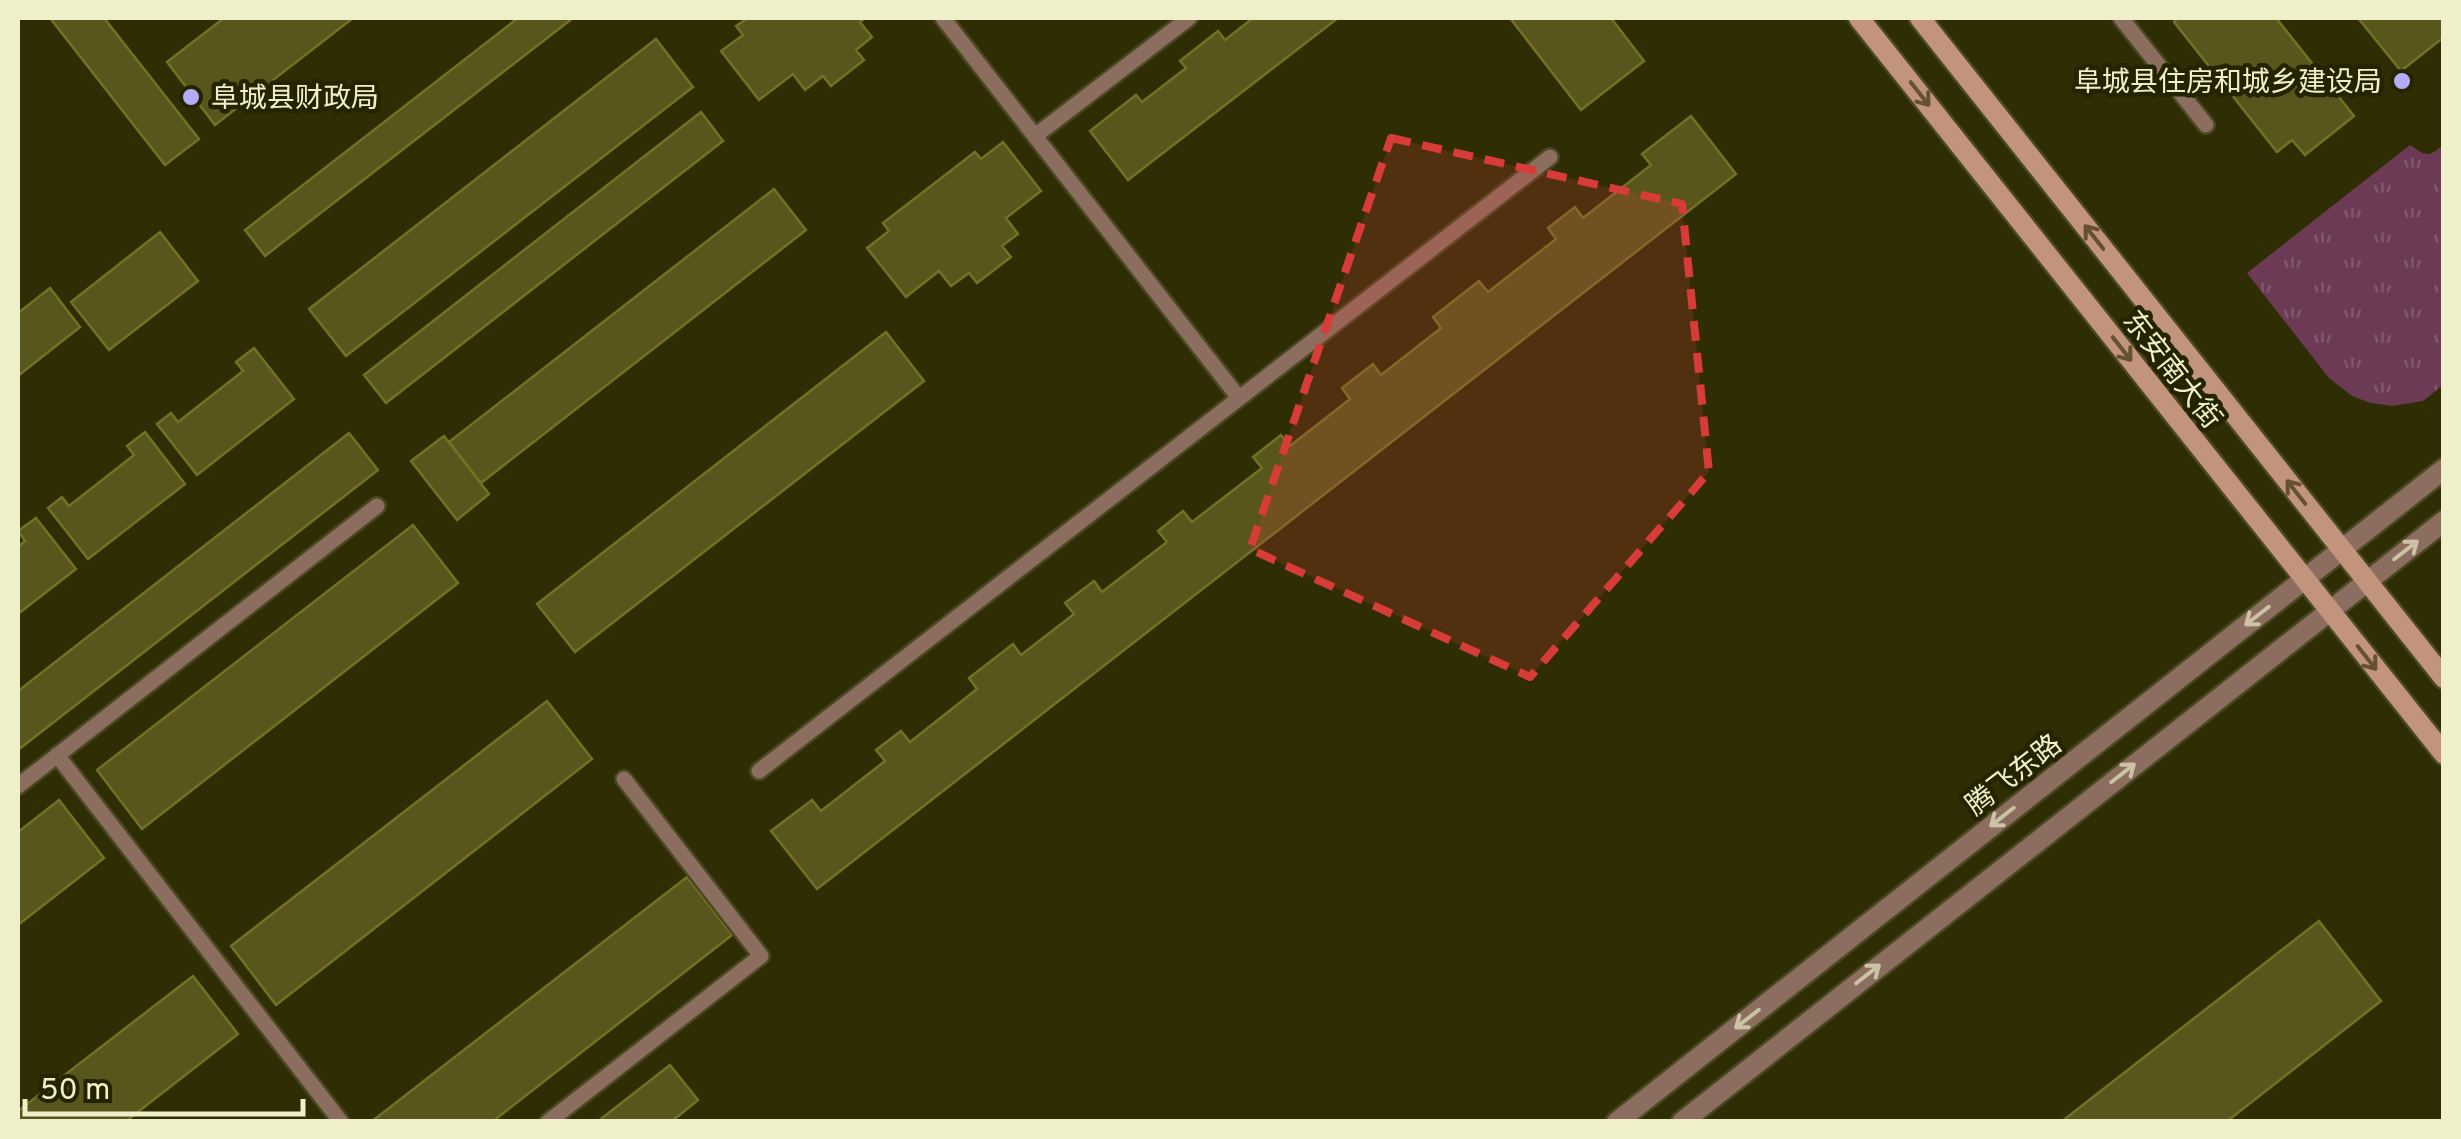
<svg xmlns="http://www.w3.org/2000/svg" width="2461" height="1139" font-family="Overpass,'Noto Sans SC',sans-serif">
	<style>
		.grass { fill: url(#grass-tufts) }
		.building { fill: #58561c; stroke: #747124; stroke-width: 2.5 }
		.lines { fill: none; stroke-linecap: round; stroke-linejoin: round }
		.service-casing { stroke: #4a4820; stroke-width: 20 }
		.tertiary-casing { stroke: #4a4820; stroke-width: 25 }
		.secondary-casing { stroke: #4a4820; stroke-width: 25 }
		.service { stroke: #8c6e60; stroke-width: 15 }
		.tertiary { stroke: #8c6e60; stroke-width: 20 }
		.secondary { stroke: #c3947c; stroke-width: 20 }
		.oneway { stroke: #645132 }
		.oneway2 { stroke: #ccc2a4 }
		.marked { fill: #d83c38; fill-opacity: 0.2; stroke: #d83c38; stroke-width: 8; stroke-dasharray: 20 12; stroke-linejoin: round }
		.poi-dot { fill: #b3adf9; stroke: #252400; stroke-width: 4 }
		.labels { text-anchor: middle; stroke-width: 9; stroke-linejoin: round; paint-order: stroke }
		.poi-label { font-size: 28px; fill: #efefc9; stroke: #252400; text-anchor: end }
		.street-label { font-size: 28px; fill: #efefc9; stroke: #252400 }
	</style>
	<defs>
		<pattern id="grass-tufts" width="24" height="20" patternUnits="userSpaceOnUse" patternTransform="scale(2.5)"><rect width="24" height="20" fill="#6c3a55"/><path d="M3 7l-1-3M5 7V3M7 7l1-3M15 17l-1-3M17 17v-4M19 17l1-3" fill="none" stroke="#81576c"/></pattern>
	</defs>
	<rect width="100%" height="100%" fill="#2f2d04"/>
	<!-- grass -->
	<path class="grass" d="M 2410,145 C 2426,156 2428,158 2443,145 L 2443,385 L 2423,401 L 2393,406 L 2371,403 L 2352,396 L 2329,378 L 2247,273 Z"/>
	<!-- building -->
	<path class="building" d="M 50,18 L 104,18 L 199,139 L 165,165 Z
		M 224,18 L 353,18 L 215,125 L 167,62 Z
		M 518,18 L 573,18 L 265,256 L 245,230 Z
		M 748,18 L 865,18 L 860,22 L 872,37 L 856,50 L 864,60 L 831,86 L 823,76 L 805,90 L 793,74 L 759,100 L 721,51 L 743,35 L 736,26 Z
		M 1253,18 L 1338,18 L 1128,180 L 1090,131 L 1136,95 L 1142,102 L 1186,68 L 1180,61 L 1218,31 L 1225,40 Z
		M 1510,18 L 1611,18 L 1644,61 L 1581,110 Z
		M 2179,18 L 2276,18 L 2354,116 L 2305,155 L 2292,140 L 2277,152 L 2174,22 Z
		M 2358,18 L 2444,18 L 2444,37 L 2401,71 Z
		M 656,39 L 693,87 L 346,356 L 309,309 Z
		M 701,112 L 723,141 L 386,403 L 364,375 Z
		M 1691,116 L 1736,174 L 817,889 L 771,831 L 812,800 L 821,811 L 885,761 L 876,750 L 901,731 L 910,742 L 977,689 L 969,678 L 1013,644 L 1021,655 L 1074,614 L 1065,603 L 1094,581 L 1102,592 L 1167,542 L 1158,531 L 1183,511 L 1192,522 L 1262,468 L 1253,457 L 1281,435 L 1290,446 L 1350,399 L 1342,388 L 1373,364 L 1381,375 L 1441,328 L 1433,317 L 1479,281 L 1488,292 L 1556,239 L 1548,228 L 1575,207 L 1583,218 L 1651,165 L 1642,154 Z
		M 1003,142 L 1041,191 L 1006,218 L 1018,234 L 1002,246 L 1011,257 L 977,283 L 969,273 L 951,286 L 939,271 L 906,297 L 867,248 L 889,231 L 883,223 L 975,152 L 981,159 Z
		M 774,189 L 806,230 L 481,483 L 449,442 Z
		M 160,232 L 198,281 L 109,350 L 71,302 Z
		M 50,288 L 80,327 L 18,376 L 18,313 Z
		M 886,332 L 924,381 L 575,652 L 537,604 Z
		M 254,348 L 294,399 L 197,475 L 157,424 L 171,413 L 178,422 L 243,371 L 236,362 Z
		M 145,432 L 185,484 L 88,559 L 48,508 L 62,497 L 69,506 L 134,455 L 127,446 Z
		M 349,433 L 378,470 L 18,750 L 18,691 Z
		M 444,436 L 489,494 L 457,520 L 411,461 Z
		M 36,518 L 76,569 L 18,614 L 18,547 L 25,541 L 18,531 Z
		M 413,525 L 458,583 L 142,829 L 97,770 Z
		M 547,701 L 592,759 L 276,1005 L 231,946 Z
		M 59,800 L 104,858 L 18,925 L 18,832 Z
		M 687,877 L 732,935 L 492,1122 L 371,1122 Z
		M 2319,921 L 2381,1001 L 2226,1122 L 2061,1122 Z
		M 193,976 L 238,1034 L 125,1122 L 18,1122 L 18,1111 Z
		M 670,1065 L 698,1100 L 671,1122 L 597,1122 Z"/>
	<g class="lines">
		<defs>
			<path id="service" d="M 943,18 L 1239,398
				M 2121,18 L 2206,125
				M 1035,136 L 1189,18
				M 57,755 L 341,1122
				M 759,771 L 1550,157
				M 18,786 L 377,506
				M 548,1122 L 761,956 L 624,779"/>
			<path id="tertiary" d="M 1617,1122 L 2444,469
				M 1682,1122 L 2444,521"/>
			<path id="secondary" d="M 1859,18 L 2444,754
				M 1920,18 L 2444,678"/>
		</defs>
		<!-- service casing -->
		<use href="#service" class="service-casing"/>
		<!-- tertiary casing -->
		<use href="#tertiary" class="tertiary-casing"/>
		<!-- secondary casing -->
		<use href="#secondary" class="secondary-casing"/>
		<!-- service -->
		<use href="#service" class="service"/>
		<!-- tertiary -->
		<use href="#tertiary" class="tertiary"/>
		<!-- secondary -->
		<use href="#secondary" class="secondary"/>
	</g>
	<!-- one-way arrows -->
	<defs><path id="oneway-shaft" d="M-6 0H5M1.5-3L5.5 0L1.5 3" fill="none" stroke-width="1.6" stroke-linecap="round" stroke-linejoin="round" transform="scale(2.5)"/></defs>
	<g class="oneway">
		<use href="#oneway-shaft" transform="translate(1920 94) rotate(52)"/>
		<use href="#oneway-shaft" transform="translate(2094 237) rotate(-128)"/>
		<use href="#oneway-shaft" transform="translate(2122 349) rotate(52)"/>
		<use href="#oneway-shaft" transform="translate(2296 492) rotate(-128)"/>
		<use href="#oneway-shaft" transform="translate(2367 658) rotate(52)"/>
	</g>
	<g class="oneway2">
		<use href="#oneway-shaft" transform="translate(2406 550) rotate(-38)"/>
		<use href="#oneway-shaft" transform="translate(2257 616) rotate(142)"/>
		<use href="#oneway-shaft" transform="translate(2123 773) rotate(-38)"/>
		<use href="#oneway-shaft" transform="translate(2002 817) rotate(142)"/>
		<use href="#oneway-shaft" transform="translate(1868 974) rotate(-38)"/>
		<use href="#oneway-shaft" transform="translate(1747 1019) rotate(142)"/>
	</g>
	<!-- marked area -->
	<path class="marked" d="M 1391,138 L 1682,204 L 1709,472 L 1530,677 L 1250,549 Z"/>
	<!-- markers -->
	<g class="poi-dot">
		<circle cx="2402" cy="81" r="10"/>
		<circle cx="191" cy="97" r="10"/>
	</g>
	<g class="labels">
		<!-- poi labels -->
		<g class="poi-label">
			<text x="2382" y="91">阜城县住房和城乡建设局</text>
			<text x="211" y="107" text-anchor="start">阜城县财政局</text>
		</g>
		<!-- street labels -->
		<g class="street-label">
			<text transform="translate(2173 369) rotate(52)" y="10">东安南大街</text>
			<text transform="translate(2013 774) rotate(-38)" y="10">腾飞东路</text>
		</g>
	</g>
	<!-- border -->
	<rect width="2461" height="1139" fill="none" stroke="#efefc9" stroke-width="40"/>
	<!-- scale -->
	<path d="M25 1099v15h278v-15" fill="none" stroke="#efefc9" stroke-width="5"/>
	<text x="40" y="1099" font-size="30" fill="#efefc9" stroke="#252400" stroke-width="8" paint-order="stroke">50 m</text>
</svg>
